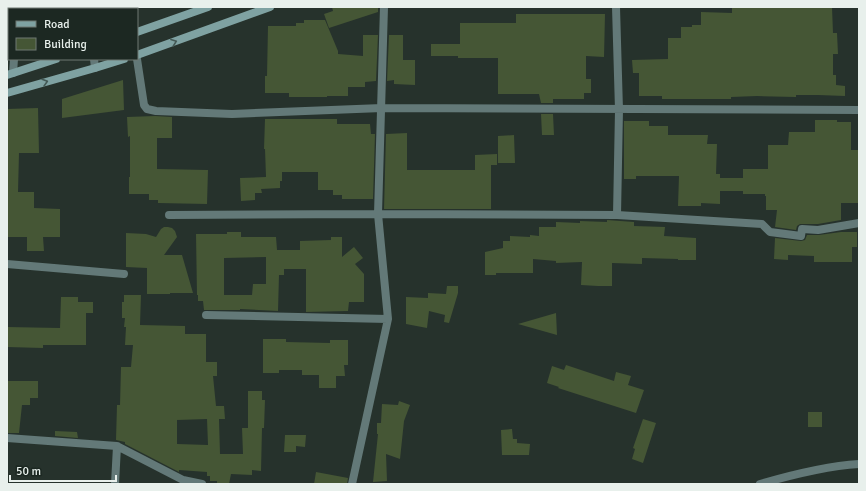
<svg xmlns="http://www.w3.org/2000/svg" width="866" height="491" font-family="Signika,sans-serif">
	<style>
		.building { fill: #455635; fill-rule: evenodd }
		.lines { fill: none; stroke-linecap: round; stroke-linejoin: round }
		.street { stroke: #637978; stroke-width: 8 }
		.secondary { stroke: #7fa2a2; stroke-width: 8 }
		.oneway { stroke: #445955 }
	</style>
	<rect width="100%" height="100%" fill="#26322c"/>
	<!-- building -->
	<path class="building" d="M 332,7 L 378,7 L 378,12 L 329,28 L 324,14 L 333,11 Z
		M 733,7 L 832,7 L 833,33 L 837,33 L 838,54 L 833,54 L 833,75 L 836,75 L 836,85 L 845,86 L 845,96 L 818,95 L 796,95 L 796,97 L 757,96 L 731,97 L 731,99 L 662,99 L 662,96 L 639,96 L 639,73 L 633,73 L 632,60 L 668,59 L 668,38 L 681,38 L 681,27 L 692,27 L 692,25 L 701,25 L 701,12 L 732,13 L 732,8 L 733,8 Z
		M 516,14 L 605,14 L 604,57 L 586,56 L 586,79 L 591,79 L 591,93 L 584,93 L 584,99 L 553,99 L 553,103 L 541,103 L 539,94 L 498,94 L 498,58 L 458,58 L 458,56 L 431,56 L 431,44 L 460,44 L 460,23 L 516,23 Z
		M 304,20 L 325,20 L 338,51 L 338,54 L 363,56 L 363,35 L 378,35 L 376,81 L 365,82 L 365,87 L 348,87 L 348,96 L 327,96 L 327,97 L 289,97 L 289,93 L 265,93 L 265,76 L 267,76 L 268,26 L 296,26 L 296,23 L 304,23 Z
		M 389,35 L 403,35 L 403,60 L 415,60 L 415,85 L 394,84 L 394,80 L 387,81 Z
		M 123,80 L 124,110 L 62,118 L 62,99 Z
		M 38,108 L 39,153 L 19,153 L 18,192 L 34,192 L 34,208 L 60,209 L 60,237 L 43,237 L 44,251 L 27,251 L 27,237 L 7,237 L 7,109 Z
		M 541,114 L 553,114 L 554,135 L 542,135 Z
		M 155,116 L 172,117 L 172,138 L 157,138 L 157,169 L 208,170 L 207,204 L 158,203 L 158,200 L 149,200 L 149,194 L 129,194 L 129,177 L 130,177 L 130,136 L 128,137 L 127,117 Z
		M 265,119 L 337,119 L 337,124 L 370,124 L 371,134 L 375,134 L 373,199 L 342,199 L 342,195 L 333,195 L 333,190 L 318,190 L 318,172 L 282,172 L 282,181 L 280,181 L 280,188 L 261,189 L 262,193 L 255,193 L 255,200 L 241,201 L 240,178 L 266,177 L 265,149 L 264,149 Z
		M 815,120 L 837,120 L 837,122 L 851,122 L 851,150 L 859,150 L 859,203 L 841,203 L 841,220 L 818,224 L 800,224 L 797,226 L 796,230 L 775,227 L 777,210 L 766,210 L 766,196 L 765,196 L 765,194 L 743,194 L 743,191 L 720,191 L 720,204 L 701,203 L 701,206 L 678,206 L 679,176 L 636,176 L 636,179 L 624,179 L 624,121 L 649,121 L 649,126 L 668,126 L 668,135 L 708,135 L 707,144 L 717,144 L 716,174 L 720,174 L 720,178 L 743,178 L 743,169 L 768,169 L 768,145 L 788,145 L 789,132 L 815,132 Z
		M 407,133 L 407,170 L 475,170 L 475,155 L 497,154 L 497,165 L 491,165 L 491,209 L 384,209 L 386,134 Z
		M 514,135 L 515,163 L 498,163 L 498,136 Z
		M 607,220 L 634,222 L 634,226 L 665,227 L 664,236 L 696,238 L 696,260 L 678,260 L 678,259 L 642,258 L 642,264 L 612,263 L 612,286 L 598,286 L 581,285 L 582,262 L 556,263 L 556,261 L 533,259 L 533,273 L 496,273 L 496,275 L 485,275 L 485,252 L 503,248 L 503,241 L 510,241 L 510,236 L 530,237 L 530,235 L 539,236 L 539,227 L 556,227 L 556,222 L 580,223 L 580,221 L 607,222 Z
		M 164,227 L 168,227 L 172,228 L 175,231 L 177,237 L 164,255 L 182,255 L 193,293 L 170,293 L 170,294 L 147,294 L 147,268 L 126,267 L 126,233 L 146,234 L 156,237 L 161,229 Z
		M 227,232 L 241,232 L 241,237 L 276,237 L 277,250 L 300,250 L 300,241 L 331,240 L 331,237 L 342,237 L 342,257 L 354,247 L 363,258 L 355,264 L 364,274 L 364,302 L 349,302 L 348,311 L 306,312 L 306,269 L 284,269 L 284,275 L 279,275 L 278,311 L 240,309 L 240,310 L 204,310 L 203,301 L 198,301 L 198,295 L 197,295 L 196,234 L 227,234 ZM 266,257 L 266,284 L 253,284 L 252,295 L 224,295 L 224,258 Z
		M 841,232 L 857,232 L 857,247 L 852,247 L 852,262 L 814,262 L 814,256 L 788,255 L 788,260 L 774,259 L 775,238 L 801,241 L 805,240 L 807,235 L 819,235 Z
		M 447,286 L 458,286 L 458,293 L 449,323 L 444,322 L 445,315 L 429,311 L 427,328 L 406,324 L 406,297 L 428,298 L 428,293 L 446,294 Z
		M 124,295 L 141,295 L 140,325 L 185,326 L 185,334 L 206,334 L 206,362 L 217,362 L 217,376 L 213,376 L 216,406 L 224,406 L 225,419 L 219,419 L 220,454 L 243,454 L 242,428 L 248,428 L 248,391 L 262,391 L 262,400 L 265,400 L 264,428 L 262,428 L 261,471 L 252,470 L 252,475 L 231,474 L 229,484 L 217,484 L 217,481 L 210,481 L 210,476 L 207,476 L 207,472 L 179,470 L 179,472 L 125,444 L 125,442 L 116,440 L 117,405 L 120,405 L 121,367 L 131,367 L 133,345 L 125,345 L 126,327 L 124,327 L 125,318 L 122,318 L 122,302 L 124,302 ZM 207,419 L 208,445 L 177,444 L 177,420 Z
		M 61,297 L 78,297 L 78,302 L 93,302 L 93,313 L 86,313 L 86,345 L 43,345 L 43,348 L 7,347 L 7,327 L 60,328 Z
		M 556,313 L 557,335 L 518,324 Z
		M 263,339 L 286,339 L 286,342 L 330,343 L 330,340 L 348,340 L 348,365 L 344,365 L 345,376 L 336,376 L 336,388 L 319,388 L 319,375 L 302,375 L 302,370 L 279,370 L 279,373 L 263,373 Z
		M 566,365 L 614,381 L 616,372 L 631,376 L 628,385 L 644,390 L 636,413 L 558,388 L 559,387 L 547,383 L 552,366 L 564,370 Z
		M 7,381 L 38,381 L 38,398 L 30,398 L 30,405 L 22,405 L 19,433 L 7,433 Z
		M 399,401 L 410,405 L 404,421 L 400,459 L 386,454 L 387,481 L 373,482 L 378,434 L 377,434 L 377,423 L 381,423 L 382,404 L 398,405 Z
		M 808,412 L 822,412 L 822,427 L 808,427 Z
		M 643,419 L 656,423 L 643,463 L 632,459 L 635,449 L 633,448 Z
		M 512,429 L 513,439 L 517,439 L 517,443 L 530,444 L 529,455 L 502,455 L 501,430 Z
		M 55,431 L 77,432 L 78,438 L 55,436 Z
		M 285,435 L 306,435 L 305,447 L 296,446 L 296,452 L 284,452 Z
		M 316,472 L 348,478 L 347,484 L 314,484 Z"/>
	<g class="lines">
		<!-- street -->
		<path class="street" d="M 616,7 L 619,110 L 617,215
			M 20,9 L 20,7
			M 94,59 L 95,68
			M 137,59 L 144,105 L 147,109 L 156,111 L 232,114 L 382,108 L 859,110
			M 13,73 L 14,59
			M 169,215 L 378,214 L 617,215 L 762,224 L 770,232 L 801,236 L 802,229 L 818,230 L 859,223
			M 7,264 L 124,274
			M 206,315 L 388,319
			M 7,438 L 117,446 L 183,480 L 202,484
			M 115,484 L 117,446
			M 352,484 L 388,319 L 378,214 L 384,7
			M 760,484 C 791,475 827,466 859,464"/>
		<!-- secondary -->
		<path class="secondary" d="M 137,32 L 208,7
			M 137,55 L 270,7
			M 7,75 L 56,59
			M 7,93 L 95,68 L 124,59"/>
	</g>
	<!-- one-way arrows -->
	<defs><path id="oneway-chevron" d="M-2-3.5L2.5 0L-2 3.5" fill="none" stroke-width="1.6" stroke-linecap="round" stroke-linejoin="round"/></defs>
	<g class="oneway">
		<use href="#oneway-chevron" transform="translate(174 42) rotate(-20)"/>
		<use href="#oneway-chevron" transform="translate(45 82) rotate(-16)"/>
	</g>
	<!-- border -->
	<rect width="866" height="491" fill="none" stroke="#e8f0ec" stroke-width="16"/>
	<!-- legend -->
	<rect x="8" y="8" width="130" height="52" fill="#1c2822" stroke="#6e7873"/>
	<rect x="16" y="21" width="20" height="6" fill="#7fa2a2" stroke="#6e7873"/>
	<text x="44" y="28" font-size="12" fill="#e8f0ec">Road</text>
	<rect x="16" y="38" width="20" height="12" fill="#455635" stroke="#6e7873"/>
	<text x="44" y="48" font-size="12" fill="#e8f0ec">Building</text>
	<!-- scale -->
	<path d="M10 475v6h106v-6" fill="none" stroke="#e8f0ec" stroke-width="2"/>
	<text x="16" y="475" font-size="12" fill="#e8f0ec" stroke="#1c2822" stroke-width="3" paint-order="stroke">50 m</text>
</svg>
